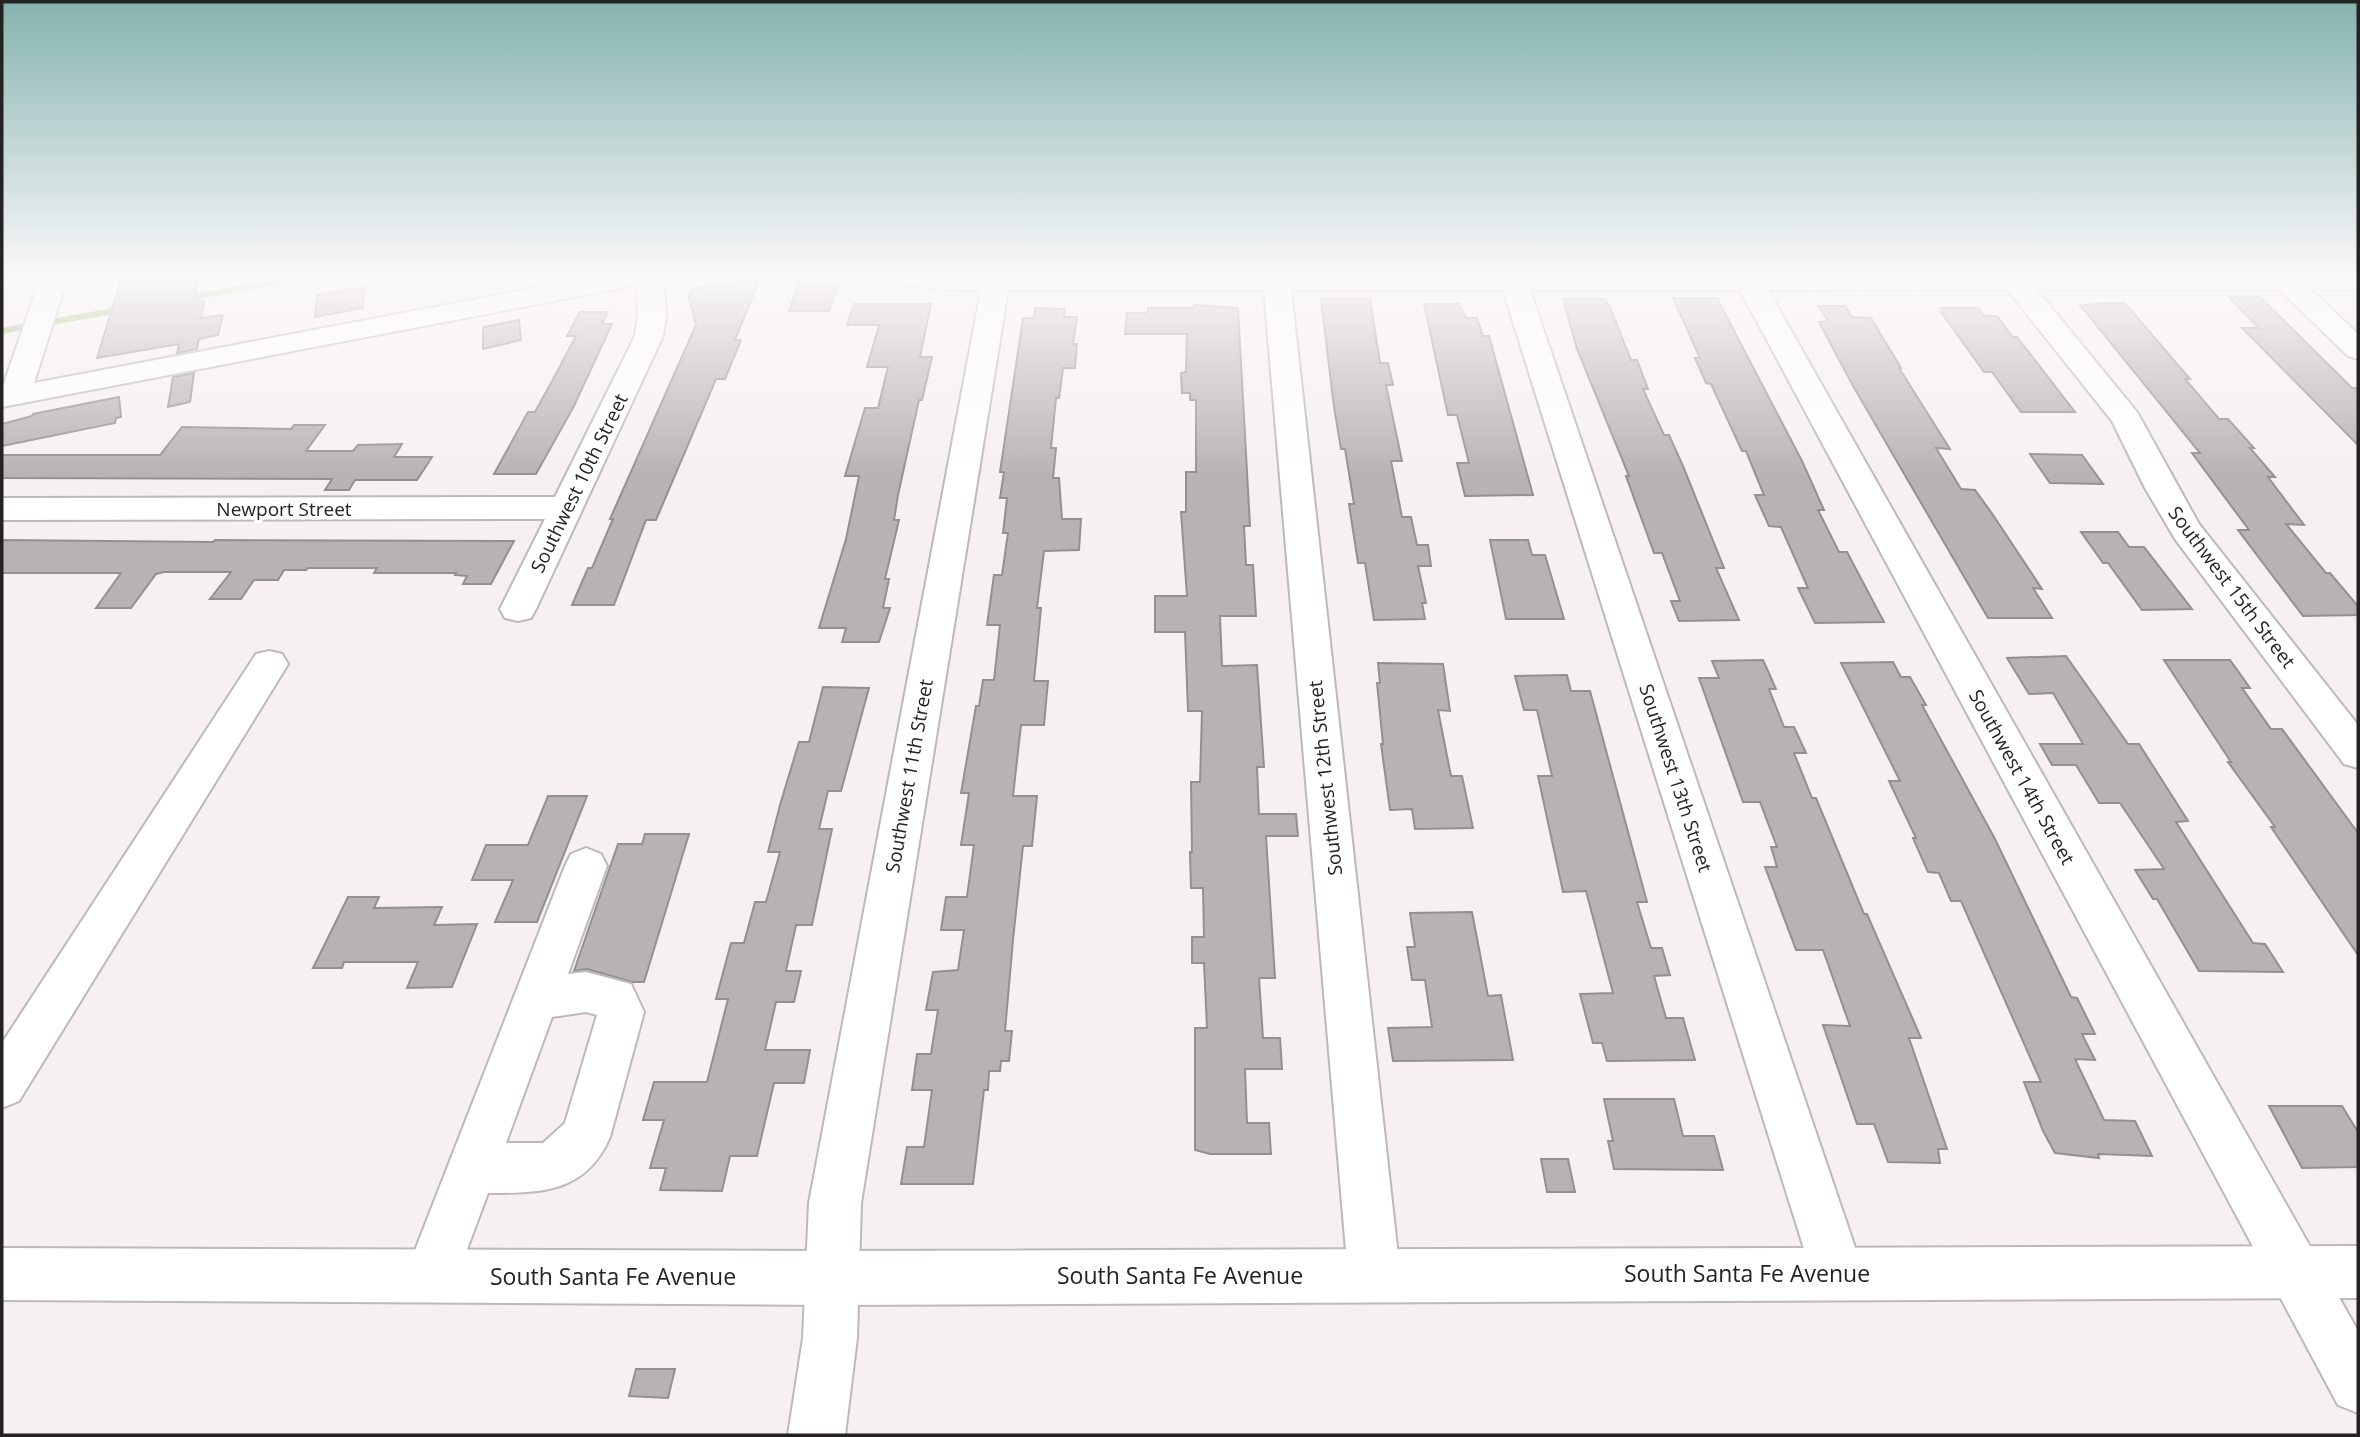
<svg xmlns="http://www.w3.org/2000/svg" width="2360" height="1437" font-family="'Open Sans',sans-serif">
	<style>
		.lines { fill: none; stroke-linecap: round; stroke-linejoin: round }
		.stream { stroke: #91b25a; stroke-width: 6 }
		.building { fill: #b7b2b4; stroke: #948f91; stroke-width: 2 }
		.minor-casing { stroke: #bdb8ba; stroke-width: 4 }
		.major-casing { stroke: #bdb8ba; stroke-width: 4 }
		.minor { fill: #fff; fill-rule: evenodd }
		.major { fill: #fff; fill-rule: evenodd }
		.labels { text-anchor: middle; stroke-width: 7; stroke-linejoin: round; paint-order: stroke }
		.street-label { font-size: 19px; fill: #242223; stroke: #fff }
		.near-street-label { font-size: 23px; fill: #242223; stroke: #fff }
	</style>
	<rect width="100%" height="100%" fill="#f6f0f3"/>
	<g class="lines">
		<!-- stream -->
		<path class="stream" d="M 187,298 L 308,276
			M 46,323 L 119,310
			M 2,331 L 33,325"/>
	</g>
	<!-- building -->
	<path class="building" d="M 122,276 L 199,276 L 194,300 L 204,302 L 201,318 L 223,315 L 218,335 L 199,339 L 197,349 L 177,353 L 179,344 L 97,358 Z
		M 760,278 L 735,340 L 741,340 L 725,379 L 716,379 L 656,520 L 646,520 L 614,605 L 572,605 L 588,568 L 592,568 L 613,519 L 610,519 L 696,325 L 688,294 L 692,293 L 691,289 Z
		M 799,282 L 838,285 L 829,311 L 789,311 Z
		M 364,287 L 363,308 L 315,317 L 317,295 Z
		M 2229,297 L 2260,297 L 2352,388 L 2358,388 L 2358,445 L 2242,328 L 2259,328 Z
		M 1673,298 L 1717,298 L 1802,461 L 1824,510 L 1818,510 L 1839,552 L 1847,552 L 1884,622 L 1815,623 L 1798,588 L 1808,588 L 1781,527 L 1769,526 L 1755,495 L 1764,495 L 1746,451 L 1742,451 L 1711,384 L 1706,383 L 1695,358 L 1700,358 Z
		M 1321,299 L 1370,299 L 1380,363 L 1388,363 L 1393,385 L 1386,385 L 1402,461 L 1391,461 L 1402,517 L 1411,517 L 1417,545 L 1428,545 L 1431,566 L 1418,566 L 1426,603 L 1422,603 L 1425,619 L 1374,620 L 1365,563 L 1358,563 L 1349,504 L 1354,504 L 1345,449 L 1341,449 L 1334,407 Z
		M 1563,299 L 1605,299 L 1609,305 L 1631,360 L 1637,360 L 1648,389 L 1643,389 L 1664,435 L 1669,435 L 1683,466 L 1724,568 L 1716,568 L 1739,620 L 1679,621 L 1671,601 L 1680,601 L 1662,553 L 1654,553 L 1626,476 L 1629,476 L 1577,349 Z
		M 2097,303 L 2125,303 L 2190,379 L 2185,379 L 2219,419 L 2228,419 L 2254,448 L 2250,448 L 2275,477 L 2268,477 L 2304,525 L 2286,524 L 2326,573 L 2330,573 L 2358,606 L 2358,615 L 2303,616 L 2238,530 L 2249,530 L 2192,453 L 2200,453 L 2080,305 L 2099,304 Z
		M 854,304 L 931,304 L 920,357 L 932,357 L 922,400 L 919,400 L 898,495 L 894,520 L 899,520 L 885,579 L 889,579 L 883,608 L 890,608 L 879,642 L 842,642 L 846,628 L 819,628 L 846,539 L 859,476 L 845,476 L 865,408 L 878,408 L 888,367 L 867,367 L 879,325 L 847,325 Z
		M 1424,304 L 1459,304 L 1466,318 L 1477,318 L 1483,336 L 1489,336 L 1533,495 L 1465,496 L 1457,463 L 1469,463 L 1457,415 L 1448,415 Z
		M 1194,305 L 1238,308 L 1250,526 L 1244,526 L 1246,565 L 1253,565 L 1256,616 L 1220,616 L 1222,666 L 1257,665 L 1264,767 L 1257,767 L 1259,814 L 1296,814 L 1298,836 L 1266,836 L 1275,978 L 1259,978 L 1263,1038 L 1280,1038 L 1282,1069 L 1245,1069 L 1247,1123 L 1269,1123 L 1271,1154 L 1210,1154 L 1195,1150 L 1195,1028 L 1207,1028 L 1204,963 L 1192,963 L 1192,937 L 1204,937 L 1203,888 L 1191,888 L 1190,852 L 1192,852 L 1191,782 L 1200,782 L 1202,711 L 1188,711 L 1185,632 L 1155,632 L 1155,596 L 1187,596 L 1181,512 L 1186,512 L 1186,472 L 1196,472 L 1196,400 L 1190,400 L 1190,393 L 1182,393 L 1181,373 L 1186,372 L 1187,334 L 1125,334 L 1127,313 L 1148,313 L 1148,308 L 1194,308 Z
		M 1818,306 L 1845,306 L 1852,317 L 1871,318 L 1901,368 L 1899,368 L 1950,449 L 1936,448 L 1961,489 L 1975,490 L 1991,512 L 2042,589 L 2033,588 L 2052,618 L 1988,618 L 1853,386 L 1819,322 L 1828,321 Z
		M 1035,308 L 1065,309 L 1064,317 L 1077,317 L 1073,344 L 1077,344 L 1075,368 L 1063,368 L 1059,398 L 1056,398 L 1051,448 L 1056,448 L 1053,478 L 1059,478 L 1062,519 L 1081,519 L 1079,550 L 1044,551 L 1037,608 L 1041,608 L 1034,681 L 1048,681 L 1044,725 L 1021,725 L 1013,796 L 1037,796 L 1032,846 L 1023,846 L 1013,940 L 1005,1031 L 1012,1031 L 1009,1061 L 1001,1061 L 1000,1071 L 989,1071 L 988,1090 L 984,1090 L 973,1184 L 901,1184 L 907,1147 L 924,1147 L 932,1090 L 912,1090 L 917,1054 L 931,1054 L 938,1010 L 926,1010 L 933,972 L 958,970 L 964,930 L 941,930 L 946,897 L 967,897 L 974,845 L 961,845 L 969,793 L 961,793 L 976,706 L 979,706 L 983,680 L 994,680 L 1000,625 L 987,625 L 994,575 L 1002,575 L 1008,533 L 1003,533 L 1007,498 L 1000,498 L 1004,472 L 1000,472 L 1023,318 L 1034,318 Z
		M 1941,308 L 1978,308 L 1984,316 L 1997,316 L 2013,337 L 2017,337 L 2075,412 L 2021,412 L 1992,372 L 1984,372 L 1941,312 L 1944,312 Z
		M 580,312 L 608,312 L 602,324 L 612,324 L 574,406 L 536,474 L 494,474 L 528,412 L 535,412 L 557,372 L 576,336 L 567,336 Z
		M 519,320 L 521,340 L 483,349 L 483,327 Z
		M 194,373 L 190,402 L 168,407 L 173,377 Z
		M 119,397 L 121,417 L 116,418 L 115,423 L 2,446 L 2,424 L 32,416 L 33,414 Z
		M 294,425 L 325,425 L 306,451 L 353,451 L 358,445 L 402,444 L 394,457 L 432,457 L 417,480 L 355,480 L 349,490 L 325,490 L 332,479 L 2,478 L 2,455 L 160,455 L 182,427 L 291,429 Z
		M 2030,454 L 2082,455 L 2103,484 L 2050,483 Z
		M 2081,532 L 2118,532 L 2129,547 L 2144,547 L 2192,609 L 2142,610 L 2108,563 L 2103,563 Z
		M 2,540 L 213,542 L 215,540 L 514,541 L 491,584 L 463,584 L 467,576 L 455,575 L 456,573 L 374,573 L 377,568 L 308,568 L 306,570 L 284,570 L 278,580 L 254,580 L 241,599 L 210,599 L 231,572 L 164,572 L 156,574 L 131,608 L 96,608 L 121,573 L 2,573 Z
		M 1490,540 L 1528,540 L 1532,555 L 1545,555 L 1564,619 L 1506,619 Z
		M 2066,656 L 2128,744 L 2139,744 L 2188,821 L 2176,822 L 2253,943 L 2265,944 L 2283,972 L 2199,971 L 2157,899 L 2153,899 L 2135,870 L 2164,869 L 2120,803 L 2099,803 L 2076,765 L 2052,765 L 2040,744 L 2083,744 L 2053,693 L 2029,694 L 2007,658 Z
		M 1763,660 L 1776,689 L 1769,689 L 1784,727 L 1794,727 L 1806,753 L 1794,753 L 1812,798 L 1816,798 L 1864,914 L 1867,914 L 1921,1038 L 1909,1038 L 1947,1149 L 1938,1149 L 1940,1163 L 1888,1162 L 1874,1124 L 1857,1124 L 1823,1025 L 1850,1026 L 1823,950 L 1796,950 L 1765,867 L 1777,867 L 1771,847 L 1777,847 L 1760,802 L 1743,802 L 1699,678 L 1719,678 L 1712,661 Z
		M 2164,660 L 2230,660 L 2250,688 L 2242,688 L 2271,729 L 2282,729 L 2358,833 L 2358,955 L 2271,827 L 2275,827 L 2228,762 L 2231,762 Z
		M 1893,662 L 1901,677 L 1910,677 L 1926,705 L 1922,705 L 1995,839 L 2071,997 L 2077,998 L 2095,1034 L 2082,1034 L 2095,1060 L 2075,1059 L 2104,1120 L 2135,1121 L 2152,1156 L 2098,1154 L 2099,1158 L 2055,1153 L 2043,1131 L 2024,1082 L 2041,1082 L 1961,901 L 1951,901 L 1939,873 L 1928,872 L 1913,838 L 1916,838 L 1889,781 L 1900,781 L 1841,663 Z
		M 1378,663 L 1443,664 L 1450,711 L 1438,710 L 1451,776 L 1462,776 L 1473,828 L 1415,829 L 1412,809 L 1390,810 L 1381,744 L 1383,744 L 1377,683 L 1380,683 Z
		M 1567,675 L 1571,691 L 1590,691 L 1647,902 L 1637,902 L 1651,948 L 1662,948 L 1670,975 L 1654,976 L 1666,1018 L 1683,1018 L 1695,1060 L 1607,1061 L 1602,1043 L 1593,1043 L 1580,994 L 1613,993 L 1586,891 L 1563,892 L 1538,776 L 1552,776 L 1537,710 L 1524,710 L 1515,676 Z
		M 823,687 L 869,688 L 841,791 L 828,791 L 819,829 L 832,829 L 812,925 L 796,925 L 786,971 L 801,971 L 794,1002 L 776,1002 L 765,1050 L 810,1050 L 804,1083 L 774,1083 L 757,1156 L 730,1156 L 722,1191 L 660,1190 L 666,1168 L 650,1168 L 664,1120 L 643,1120 L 654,1082 L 707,1082 L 728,999 L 716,999 L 731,943 L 744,943 L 755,902 L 766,902 L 780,852 L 768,852 L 780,805 L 799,742 L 809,742 Z
		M 548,796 L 587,796 L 537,922 L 495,922 L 513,880 L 472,880 L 486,845 L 528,845 Z
		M 645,834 L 689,834 L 644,982 L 632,982 L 587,969 L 574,971 L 618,844 L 642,844 Z
		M 348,897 L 379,897 L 374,908 L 442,907 L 434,925 L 477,924 L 452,987 L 407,988 L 418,962 L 344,962 L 342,968 L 313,968 Z
		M 1472,912 L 1488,996 L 1501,995 L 1513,1060 L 1393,1061 L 1388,1028 L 1432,1027 L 1425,980 L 1412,980 L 1407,947 L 1415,947 L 1410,913 Z
		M 1604,1099 L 1674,1099 L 1683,1136 L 1714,1136 L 1723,1170 L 1614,1169 L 1608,1141 L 1613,1141 Z
		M 2269,1106 L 2342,1106 L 2358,1132 L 2358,1167 L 2302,1168 Z
		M 1541,1159 L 1568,1159 L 1575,1192 L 1547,1192 Z
		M 636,1369 L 675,1369 L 668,1398 L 629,1396 Z"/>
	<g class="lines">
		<defs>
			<path id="minor" d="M 41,276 L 68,276 L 34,383 L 598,276 L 663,276 L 666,314 L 663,336 L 536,609 L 531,618 L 518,621 L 505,618 L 500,609 L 545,519 L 2,520 L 2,498 L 555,497 L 635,336 L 638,314 L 637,285 L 2,407 L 2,389 Z
				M 890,276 L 2358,276 L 2358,289 L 2310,289 L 2358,334 L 2358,359 L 2348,356 L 2279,289 L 2036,289 L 2137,412 L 2199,524 L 2358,725 L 2358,768 L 2344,764 L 2175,539 L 2145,488 L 2112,421 L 2007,289 L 1768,290 L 2358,1331 L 2358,1413 L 2338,1405 L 1740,290 L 1530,290 L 1864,1274 L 1857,1293 L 1838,1300 L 1819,1293 L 1812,1274 L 1503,290 L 1291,290 L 1400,1274 L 1393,1293 L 1374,1300 L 1355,1293 L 1348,1274 L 1264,290 L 1008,290 L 861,1203 L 857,1338 L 845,1435 L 788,1435 L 803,1338 L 809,1203 L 981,290 C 952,290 922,289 894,282 Z
				M 269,651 L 282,654 L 288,664 L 282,674 L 19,1101 L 2,1108 L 2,1043 L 256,654 Z
				M 586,848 L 601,854 L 607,866 L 568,974 L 586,972 L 631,984 L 644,1012 L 610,1137 C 586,1193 541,1193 488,1193 L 450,1295 L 431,1302 L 412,1295 L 405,1276 L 565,866 L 571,854 ZM 586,1012 L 597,1015 L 565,1123 L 543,1143 L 506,1143 L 552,1017 Z"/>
			<path id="major" d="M 2358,1246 L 2358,1298 L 831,1305 L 2,1300 L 2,1248 L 831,1251 Z"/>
		</defs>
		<!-- minor casing -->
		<use href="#minor" class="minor-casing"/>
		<!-- major casing -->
		<use href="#major" class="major-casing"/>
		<!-- minor -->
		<use href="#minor" class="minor"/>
		<!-- major -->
		<use href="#major" class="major"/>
	</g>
	<!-- sky -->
	<linearGradient id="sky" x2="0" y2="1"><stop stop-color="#85b3af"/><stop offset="0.58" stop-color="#fbf8fa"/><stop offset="1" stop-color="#fbf8fa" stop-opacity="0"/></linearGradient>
	<rect width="2360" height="477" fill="url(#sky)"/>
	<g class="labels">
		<!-- street labels -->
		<g class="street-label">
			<text transform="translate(579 483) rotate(-64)" y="7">Southwest 10th Street</text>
			<text x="284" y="516">Newport Street</text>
			<text transform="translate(2232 587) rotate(53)" y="7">Southwest 15th Street</text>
			<text transform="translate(909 776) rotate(-80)" y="7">Southwest 11th Street</text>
			<text transform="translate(2022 777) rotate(61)" y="7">Southwest 14th Street</text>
			<text transform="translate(1325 778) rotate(-96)" y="7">Southwest 12th Street</text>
			<text transform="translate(1676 778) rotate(72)" y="7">Southwest 13th Street</text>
		</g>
		<!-- near-street labels -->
		<g class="near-street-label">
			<text x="1747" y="1282">South Santa Fe Avenue</text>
			<text x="1180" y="1284">South Santa Fe Avenue</text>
			<text x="613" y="1285">South Santa Fe Avenue</text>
		</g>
	</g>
	<!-- border -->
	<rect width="2360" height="1437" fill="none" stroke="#242223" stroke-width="7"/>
</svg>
